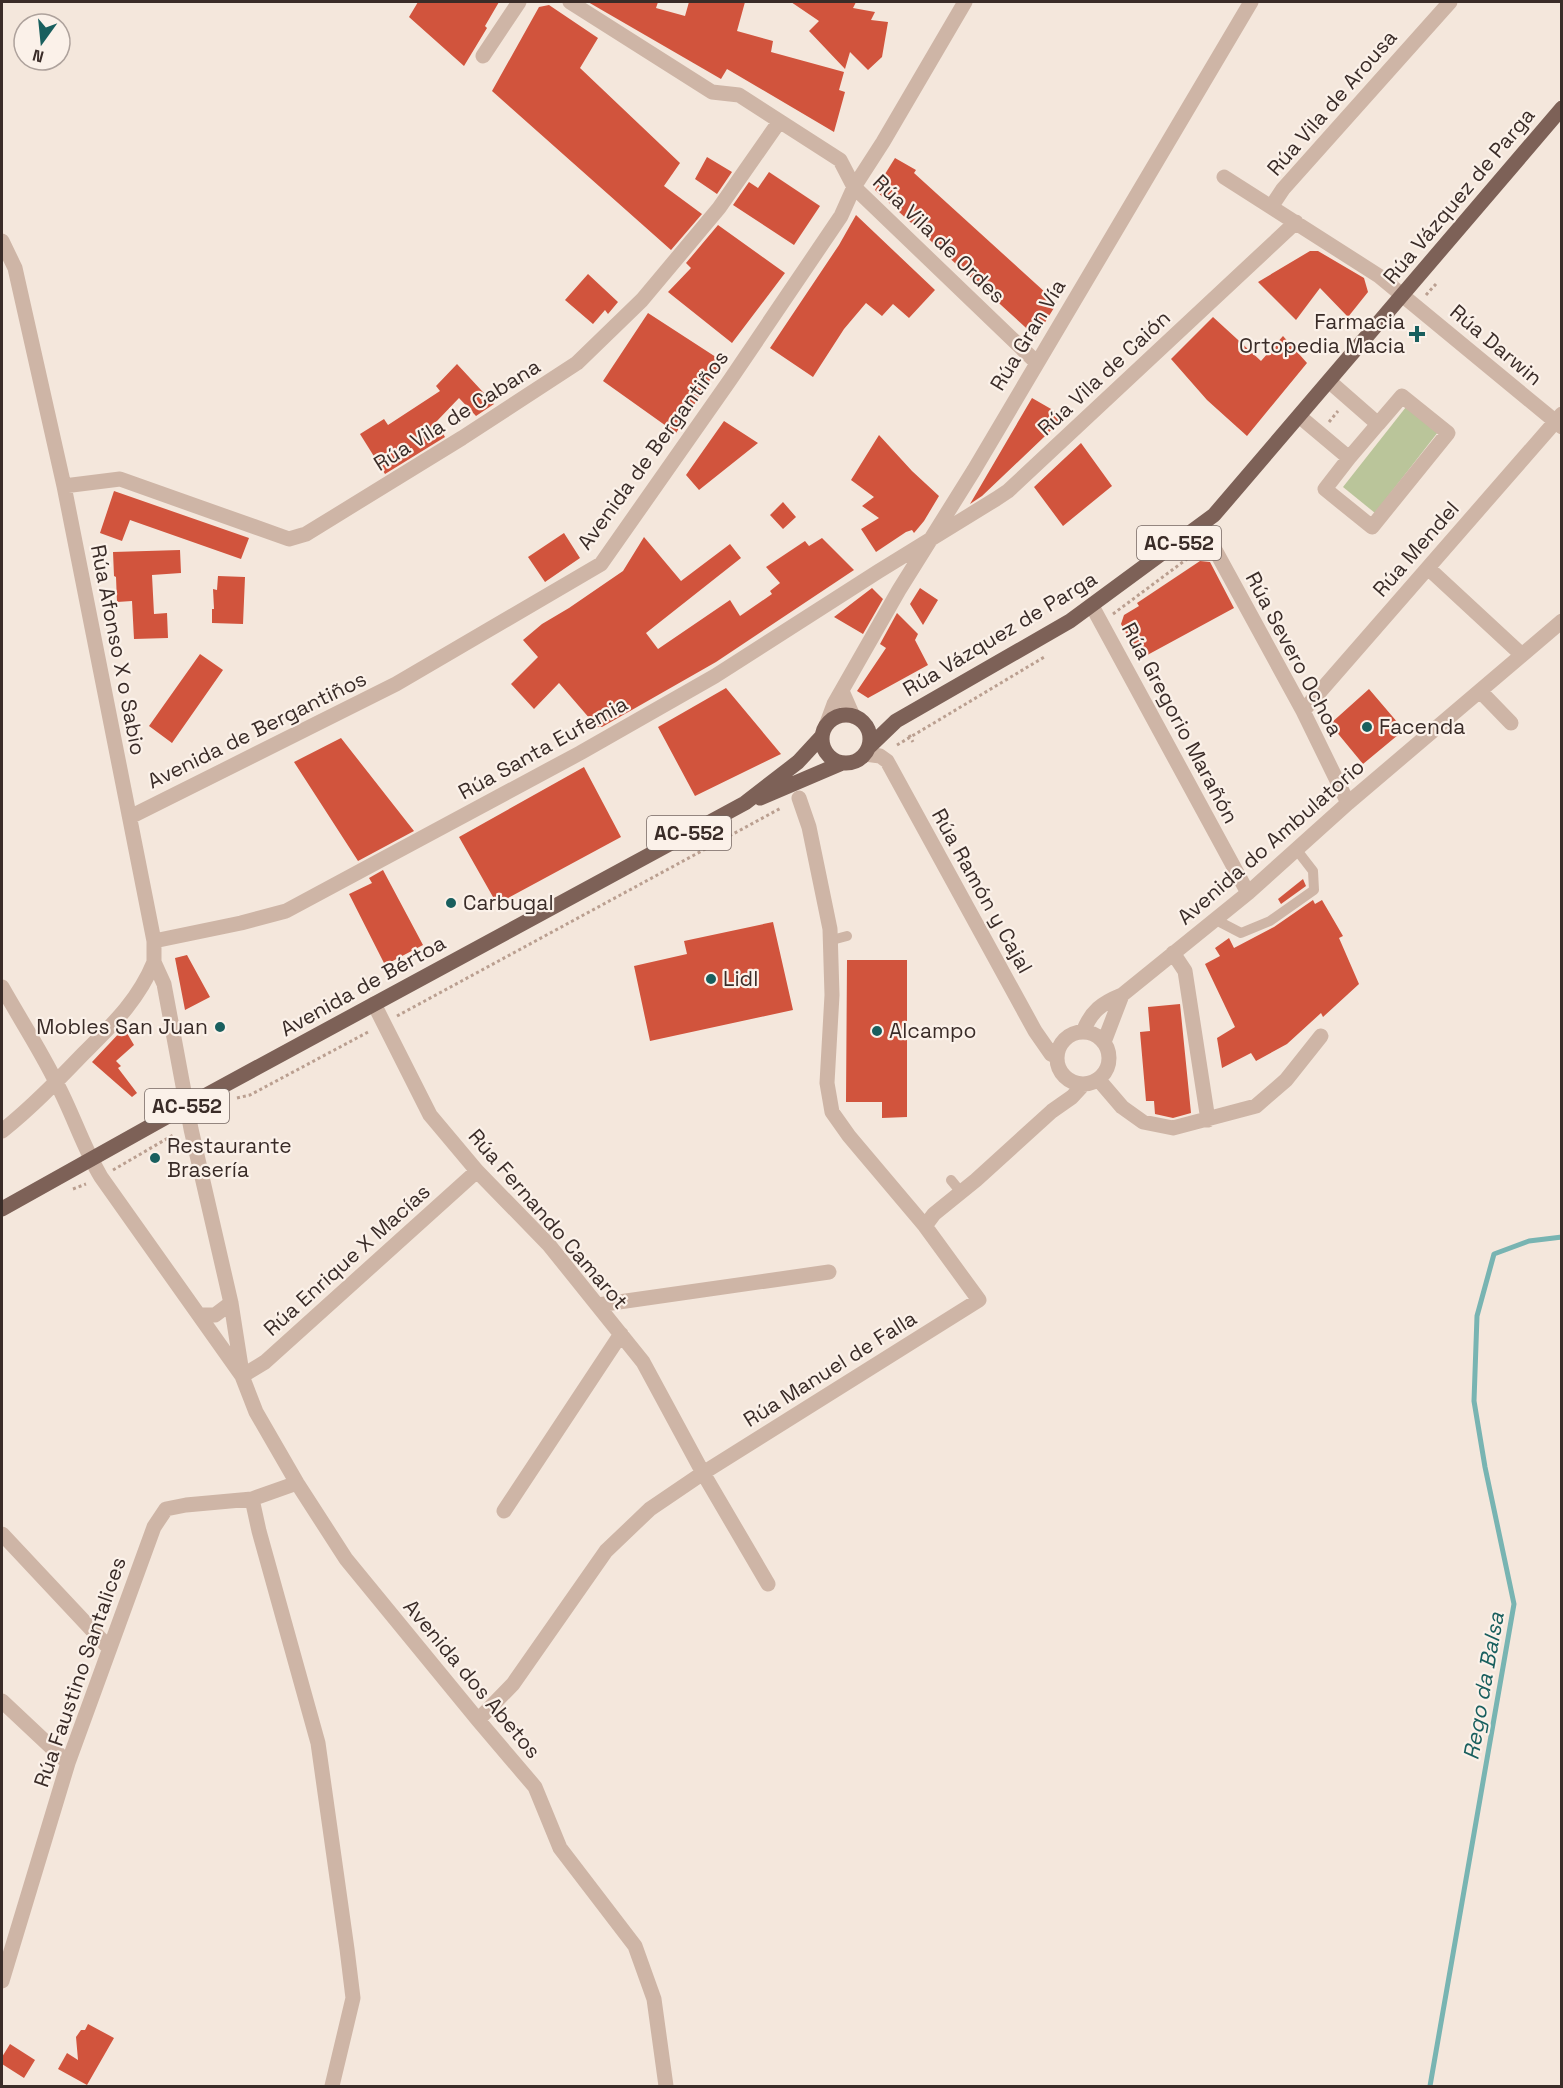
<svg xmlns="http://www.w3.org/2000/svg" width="1563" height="2088" font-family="'Space Grotesk',sans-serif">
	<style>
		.green { fill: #bac59a }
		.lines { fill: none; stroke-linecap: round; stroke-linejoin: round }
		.stream { stroke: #78b4b2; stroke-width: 5 }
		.building { fill: #d1543d }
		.path { stroke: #ba9f90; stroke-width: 3; stroke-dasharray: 3 3; stroke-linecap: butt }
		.lane { stroke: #ceb5a6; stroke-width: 10 }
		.street { stroke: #ceb5a6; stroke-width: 15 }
		.primary { stroke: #7d6157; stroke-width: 15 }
		.poi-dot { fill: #195f5e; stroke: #fbf1e9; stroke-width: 2 }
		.labels { text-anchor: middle; stroke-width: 4.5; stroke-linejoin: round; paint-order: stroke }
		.shield { fill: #fbf1e9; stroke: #746762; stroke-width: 1.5 }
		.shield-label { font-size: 20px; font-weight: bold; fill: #3a2c28 }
		.street-label { font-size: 21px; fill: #3a2c28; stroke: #fbf1e9 }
		.poi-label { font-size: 21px; fill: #3a2c28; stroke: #fbf1e9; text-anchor: start }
		.water-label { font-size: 22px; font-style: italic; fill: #195f5e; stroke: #fbf1e9 }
	</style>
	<rect width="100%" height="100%" fill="#f4e7dc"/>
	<!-- green -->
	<path class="green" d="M 1406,407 L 1438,432 L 1375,513 L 1343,487 Z"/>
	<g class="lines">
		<!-- stream -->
		<path class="stream" d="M 1430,2086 L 1514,1604 L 1485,1467 L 1474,1401 L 1477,1316 L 1494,1254 L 1529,1241 L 1562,1237"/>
	</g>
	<!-- building -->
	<path class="building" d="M 418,2 L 499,2 L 485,26 L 487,28 L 464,66 L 409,17 Z
		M 588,2 L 658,2 L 656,8 L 685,16 L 689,2 L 745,2 L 737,31 L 773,41 L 771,52 L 844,72 L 839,90 L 845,92 L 834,132 L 727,69 L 721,79 Z
		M 791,2 L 856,2 L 853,8 L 875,12 L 871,20 L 888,22 L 882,57 L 868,70 L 850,52 L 845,69 L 809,31 L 819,21 Z
		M 549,5 L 598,38 L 580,68 L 680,163 L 664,186 L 702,214 L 671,250 L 492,91 L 539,7 Z
		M 707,157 L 732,172 L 717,194 L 695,179 Z
		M 895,158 L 916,170 L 914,173 L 1057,303 L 1036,337 L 875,190 Z
		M 769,172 L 820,206 L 794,245 L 733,205 L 749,182 L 758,188 Z
		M 856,215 L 935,290 L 909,318 L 893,304 L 882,316 L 866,303 L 844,329 L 813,377 L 770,348 L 839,245 Z
		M 718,225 L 785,273 L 732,343 L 668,292 L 691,268 L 686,263 Z
		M 1310,251 L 1318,251 L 1364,278 L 1368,292 L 1348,317 L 1320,288 L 1296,320 L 1258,282 Z
		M 588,274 L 618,302 L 608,314 L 605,310 L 593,324 L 565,300 Z
		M 648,313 L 722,361 L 676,433 L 603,381 Z
		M 1213,317 L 1261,361 L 1283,336 L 1307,363 L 1247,436 L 1207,400 L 1171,359 Z
		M 457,364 L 494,404 L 476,416 L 459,398 L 436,422 L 445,437 L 385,474 L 360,434 L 384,419 L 388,425 L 440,391 L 436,386 Z
		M 1032,398 L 1065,417 L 982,496 L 970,504 Z
		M 724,421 L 758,443 L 699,490 L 686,475 Z
		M 879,435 L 912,471 L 939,496 L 924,521 L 914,533 L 912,530 L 906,532 L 876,552 L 861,529 L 879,518 L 862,506 L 874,497 L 851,480 Z
		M 1081,443 L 1112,486 L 1063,526 L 1034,487 Z
		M 114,491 L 249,538 L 241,559 L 130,520 L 122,541 L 100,533 Z
		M 783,502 L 796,517 L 783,529 L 770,515 Z
		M 564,533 L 580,558 L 545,582 L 528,557 Z
		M 644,537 L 681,581 L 730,544 L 741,558 L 646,633 L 658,649 L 730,600 L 740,616 L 772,594 L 770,591 L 780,583 L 766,567 L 805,541 L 809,546 L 822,538 L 854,570 L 716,662 L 602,727 L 597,727 L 559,683 L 534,709 L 511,684 L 538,657 L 523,640 L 542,624 L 569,608 L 623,571 Z
		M 180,550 L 181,573 L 152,575 L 154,614 L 167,613 L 168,638 L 134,639 L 132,601 L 117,602 L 116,577 L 114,576 L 113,552 Z
		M 1200,561 L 1210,562 L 1234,608 L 1140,659 L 1121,624 L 1124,615 L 1139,606 L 1137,603 Z
		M 218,576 L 245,577 L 243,624 L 212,623 L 212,609 L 214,609 L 213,589 L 217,590 Z
		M 872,588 L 883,599 L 863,634 L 834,617 Z
		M 920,588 L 938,600 L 923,625 L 910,604 Z
		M 897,613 L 918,634 L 915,640 L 928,665 L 868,698 L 857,691 L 886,648 L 880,644 Z
		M 200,654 L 223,670 L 172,743 L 149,726 Z
		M 726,688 L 781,754 L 695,796 L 658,727 Z
		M 1369,689 L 1404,730 L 1363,764 L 1330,724 Z
		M 341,738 L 414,831 L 358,861 L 294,762 Z
		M 584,767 L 621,837 L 497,904 L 459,837 Z
		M 383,870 L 423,945 L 385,965 L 349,894 L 372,883 L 369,878 Z
		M 1303,879 L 1306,886 L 1281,904 L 1278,899 Z
		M 1313,900 L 1315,904 L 1322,900 L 1343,936 L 1339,938 L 1359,984 L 1323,1017 L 1321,1013 L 1287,1044 L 1256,1061 L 1251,1053 L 1222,1068 L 1217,1038 L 1235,1027 L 1205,964 L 1220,956 L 1215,948 L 1229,938 L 1234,948 L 1274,927 Z
		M 773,922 L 793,1010 L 650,1041 L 634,966 L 687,954 L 684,941 Z
		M 187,955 L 210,997 L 185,1010 L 175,958 Z
		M 847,960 L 907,960 L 907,1117 L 882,1118 L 882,1102 L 846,1102 Z
		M 1180,1004 L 1191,1113 L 1173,1118 L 1155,1114 L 1154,1101 L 1146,1101 L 1140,1032 L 1150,1031 L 1148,1007 Z
		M 124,1028 L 134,1045 L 116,1061 L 121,1066 L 118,1068 L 137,1093 L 132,1097 L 92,1062 Z
		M 88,2024 L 114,2038 L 87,2085 L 58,2069 L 67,2053 L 78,2060 L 76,2037 L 81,2030 L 85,2030 Z
		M 10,2044 L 35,2060 L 24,2078 L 2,2064 L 2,2057 Z"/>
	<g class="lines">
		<!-- path -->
		<path class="path" d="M 1426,295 L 1436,284
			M 1329,422 L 1338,411
			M 1113,614 L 1199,550
			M 909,735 L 913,742
			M 897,745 L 1046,656
			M 397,1016 L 781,808
			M 237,1098 L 250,1095 L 370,1031
			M 113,1170 L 175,1134
			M 73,1189 L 86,1184"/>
		<!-- lane -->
		<path class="lane" d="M 1216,920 L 1241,933 L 1270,921 L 1314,890 L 1313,871 L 1296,849
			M 832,940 L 847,936
			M 951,1180 L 960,1191"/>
		<!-- street -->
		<path class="street" d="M 570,2 L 712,92 L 739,95 L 840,160 L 854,187 L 1036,362
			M 483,56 L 519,2
			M 1224,177 L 1379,276 L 1562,427
			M 1271,207 L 1283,189 L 1450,2
			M 2,241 L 15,268 L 64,486 L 154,941 L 154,962 L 164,984 L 191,1129 L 231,1303 L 242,1373
			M 1299,416 L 1349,458 L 1325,489 L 1372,527 L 1448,433 L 1402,396 L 1378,424 L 1330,382
			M 1349,458 L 1378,424
			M 64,486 L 120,479 L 289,539 L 306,534 L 462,438 L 577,363 L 642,300 L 719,208 L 779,122
			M 1202,526 L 1303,711 L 1348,803
			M 1428,568 L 1522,655
			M 1092,606 L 1248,893
			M 842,691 L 853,716
			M 1480,691 L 1511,723
			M 1303,711 L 1562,414
			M 827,723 L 834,704 L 899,590 L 974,470 L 1251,2
			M 865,754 L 880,756 L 887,761 L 1035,1031 L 1051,1054 L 1057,1057
			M 130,817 L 396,684 L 601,564 L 730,380 L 841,216 L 854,187 L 883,142 L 965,2
			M 154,941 L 241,923 L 286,911 L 580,753 L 715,676 L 879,571 L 996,499 L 1008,491 L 1296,222
			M 1173,953 L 1185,971 L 1208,1120
			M 2,987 C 20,1019 41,1051 57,1084 C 73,1114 83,1147 101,1177 L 242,1376 L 256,1412 L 297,1483 L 346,1559 L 478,1720 L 535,1787 L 560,1848 L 635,1946 L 654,1999 L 666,2086
			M 374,1004 L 430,1115 L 477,1171 L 549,1245 L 643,1362 L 703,1473 L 768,1584
			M 1083,1032 C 1091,1011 1102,1003 1122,995 L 1248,893 L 1348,803 L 1562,621
			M1057 1058a26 26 0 1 1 52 0a26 26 0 1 1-52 0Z
			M 1104,1042 L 1122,995
			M 1098,1079 L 1122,1107 L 1143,1122 L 1173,1128 L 1256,1106 L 1286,1080 L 1321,1036
			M 2,1131 C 31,1108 57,1081 83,1054 C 112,1025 138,1001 154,962
			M 925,1226 L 934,1214 L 976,1180 L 1052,1111 L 1072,1097 L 1084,1084
			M 598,1305 L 829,1272
			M 200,1315 L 215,1315 L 231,1303
			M 242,1376 L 265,1362 L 477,1171
			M 252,1499 L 259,1531 L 318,1743 L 347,1949 L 353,1998 L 332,2086
			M 504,1511 L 621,1334
			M 2,1534 L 109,1648
			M 2,1701 L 68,1763
			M 478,1720 L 513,1684 L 606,1551 L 650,1509 L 703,1473 L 979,1300 L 925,1226 L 849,1136 L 832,1112 L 827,1083 L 832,995 L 830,929 L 809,827 L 799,798
			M 2,1981 L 68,1763 L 154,1527 L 166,1509 L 186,1505 L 252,1499 L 297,1483"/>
		<!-- primary -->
		<path class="primary" d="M822 739a24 24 0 1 1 48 0a24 24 0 1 1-48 0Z
			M 869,747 L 896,721 L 1070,621 L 1214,515 L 1562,108
			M 760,798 L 842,763
			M 2,1209 L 188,1105 L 745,803 L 798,762 L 822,736"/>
	</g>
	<!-- markers -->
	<g class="poi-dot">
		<path d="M1414 325h6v6h6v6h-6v6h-6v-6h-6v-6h6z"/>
		<circle cx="1367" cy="727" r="6"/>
		<circle cx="451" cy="903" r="6"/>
		<circle cx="711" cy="979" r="6"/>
		<circle cx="220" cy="1027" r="6"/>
		<circle cx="877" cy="1031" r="6"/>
		<circle cx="155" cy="1158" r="6"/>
	</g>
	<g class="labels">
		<!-- shield labels -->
		<g class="shield">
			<rect x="1137" y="526" width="84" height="34" rx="4.5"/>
			<rect x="647" y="816" width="84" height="34" rx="4.5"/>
			<rect x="145" y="1089" width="84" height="34" rx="4.5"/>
		</g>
		<g class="shield-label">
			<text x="1179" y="550">AC-552</text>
			<text x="689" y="840">AC-552</text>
			<text x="187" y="1113">AC-552</text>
		</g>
		<!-- street labels -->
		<g class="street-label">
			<text transform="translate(1332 103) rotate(-49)" y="7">Rúa Vila de Arousa</text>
			<text transform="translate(1459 196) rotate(-50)" y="7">Rúa Vázquez de Parga</text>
			<text transform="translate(939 239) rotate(44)" y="7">Rúa Vila de Ordes</text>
			<text transform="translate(1028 335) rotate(-59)" y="7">Rúa Gran Vía</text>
			<text transform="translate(1496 345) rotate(40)" y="7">Rúa Darwin</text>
			<text transform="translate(1104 373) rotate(-43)" y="7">Rúa Vila de Caión</text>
			<text transform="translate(457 415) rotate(-32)" y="7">Rúa Vila de Cabana</text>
			<text transform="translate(653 450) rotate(-54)" y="7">Avenida de Bergantiños</text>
			<text transform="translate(1416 549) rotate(-49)" y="7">Rúa Mendel</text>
			<text transform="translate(1000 634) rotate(-31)" y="7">Rúa Vázquez de Parga</text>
			<text transform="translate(118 650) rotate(79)" y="7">Rúa Afonso X o Sabio</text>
			<text transform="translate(1294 654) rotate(62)" y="7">Rúa Severo Ochoa</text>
			<text transform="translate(1180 723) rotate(62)" y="7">Rúa Gregorio Marañón</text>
			<text transform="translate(257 730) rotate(-26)" y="7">Avenida de Bergantiños</text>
			<text transform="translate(543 748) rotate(-29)" y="7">Rúa Santa Eufemia</text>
			<text transform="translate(1271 842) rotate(-41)" y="7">Avenida do Ambulatorio</text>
			<text transform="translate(982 891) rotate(61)" y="7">Rúa Ramón y Cajal</text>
			<text transform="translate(363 986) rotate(-29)" y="7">Avenida de Bértoa</text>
			<text transform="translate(548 1219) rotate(49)" y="7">Rúa Fernando Camarot</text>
			<text transform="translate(347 1260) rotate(-42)" y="7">Rúa Enrique X Macías</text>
			<text transform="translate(830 1369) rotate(-32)" y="7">Rúa Manuel de Falla</text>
			<text transform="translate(80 1672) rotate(-71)" y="7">Rúa Faustino Santalices</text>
			<text transform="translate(472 1679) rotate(50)" y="7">Avenida dos Abetos</text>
		</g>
		<!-- poi labels -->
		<g class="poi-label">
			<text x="1405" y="329" text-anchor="end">Farmacia<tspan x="1405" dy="24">Ortopedia Macia</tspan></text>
			<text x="1379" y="734">Facenda</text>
			<text x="463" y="910">Carbugal</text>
			<text x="723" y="986">Lidl</text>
			<text x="208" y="1034" text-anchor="end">Mobles San Juan</text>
			<text x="889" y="1038">Alcampo</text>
			<text x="167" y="1153">Restaurante<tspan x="167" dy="24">Brasería</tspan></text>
		</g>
		<!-- water labels -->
		<g class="water-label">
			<text transform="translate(1483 1686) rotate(-80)" y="8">Rego da Balsa</text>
		</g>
	</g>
	<!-- border -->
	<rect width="1563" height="2088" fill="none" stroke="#3a2c28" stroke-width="6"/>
	<!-- north arrow -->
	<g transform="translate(42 42) rotate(195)"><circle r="28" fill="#fbf1e9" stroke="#aea29c" stroke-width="1.5"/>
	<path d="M0-4.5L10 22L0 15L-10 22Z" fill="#195f5e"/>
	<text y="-9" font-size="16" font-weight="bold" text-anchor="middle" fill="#3a2c28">N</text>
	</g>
</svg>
